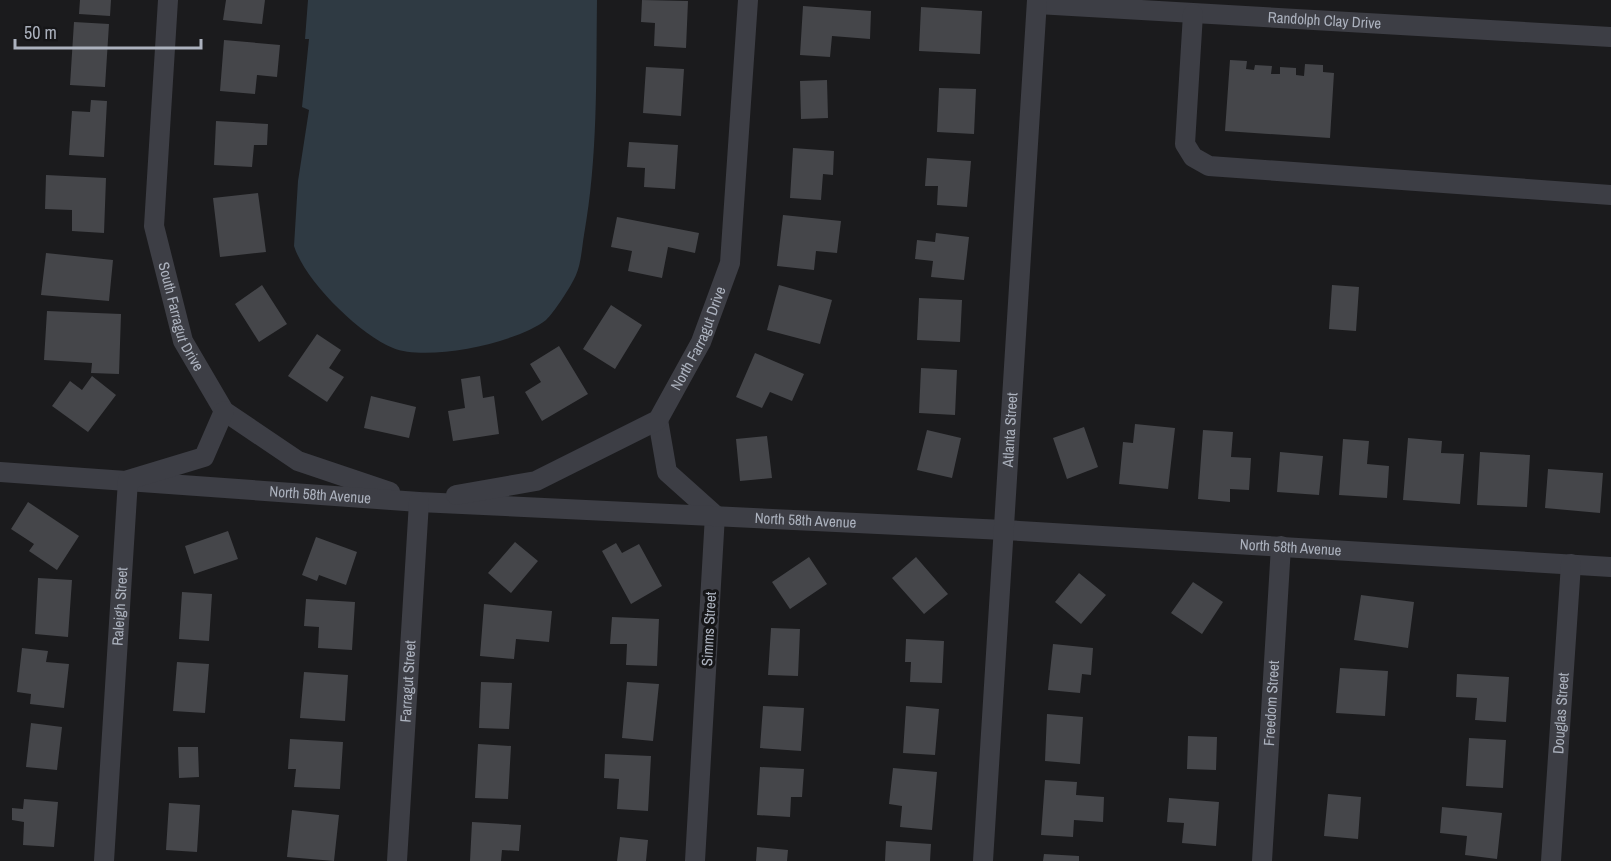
<svg xmlns="http://www.w3.org/2000/svg" width="1611" height="861" font-family="'Archivo Narrow',sans-serif">
	<style>
		.water { fill: #2f3a43 }
		.building { fill: #45464a }
		.lines { fill: none; stroke-linecap: round; stroke-linejoin: round }
		.street { stroke: #3d3e45; stroke-width: 20 }
		.labels { text-anchor: middle; stroke-width: 6; stroke-linejoin: round; paint-order: stroke }
		.street-label { font-size: 15px; fill: #acb2be; stroke: #161618 }
	</style>
	<rect width="100%" height="100%" fill="#1b1b1d"/>
	<!-- water -->
	<path class="water" d="M 308,0 L 597,0 C 596,78 598,158 584,235 C 582,247 581,264 576,275 C 572,285 553,314 546,320 C 517,343 427,362 393,348 C 359,334 305,281 294,246 L 298,181 L 309,110 L 302,107 L 309,39 L 305,39 Z"/>
	<!-- building -->
	<path class="building" d="M 80,0 L 111,0 L 110,16 L 79,14 Z
		M 226,0 L 265,0 L 262,24 L 223,20 Z
		M 642,0 L 688,1 L 686,48 L 654,46 L 655,23 L 641,22 Z
		M 803,6 L 871,11 L 870,39 L 832,36 L 830,57 L 800,55 Z
		M 921,7 L 982,11 L 980,54 L 919,51 Z
		M 74,22 L 109,24 L 105,87 L 70,85 Z
		M 224,40 L 280,45 L 277,77 L 257,75 L 255,94 L 220,91 Z
		M 1230,60 L 1247,61 L 1246,69 L 1254,70 L 1255,65 L 1272,66 L 1271,74 L 1280,74 L 1280,67 L 1296,68 L 1296,75 L 1304,76 L 1305,64 L 1323,65 L 1323,72 L 1334,73 L 1330,138 L 1225,131 Z
		M 646,67 L 684,69 L 681,116 L 643,113 Z
		M 827,80 L 828,118 L 801,119 L 800,81 Z
		M 939,88 L 976,89 L 974,134 L 937,132 Z
		M 91,100 L 107,101 L 104,157 L 69,155 L 72,111 L 90,112 Z
		M 216,121 L 268,124 L 267,145 L 254,145 L 252,167 L 214,165 Z
		M 629,142 L 678,145 L 675,189 L 644,187 L 645,168 L 627,167 Z
		M 793,148 L 834,151 L 833,175 L 823,174 L 821,200 L 790,198 Z
		M 927,158 L 971,161 L 967,207 L 937,205 L 938,186 L 925,186 Z
		M 46,175 L 106,178 L 104,233 L 72,231 L 72,210 L 45,209 Z
		M 258,193 L 266,252 L 220,257 L 213,198 Z
		M 783,215 L 841,221 L 837,253 L 816,251 L 814,270 L 777,266 Z
		M 617,217 L 699,233 L 695,253 L 668,247 L 662,278 L 628,271 L 632,251 L 611,247 Z
		M 936,233 L 969,237 L 964,280 L 931,277 L 933,261 L 915,259 L 917,240 L 935,242 Z
		M 46,253 L 113,260 L 109,301 L 41,295 Z
		M 262,285 L 287,324 L 259,342 L 235,304 Z
		M 779,285 L 832,300 L 820,344 L 767,330 Z
		M 1332,285 L 1359,287 L 1356,331 L 1329,329 Z
		M 919,298 L 962,300 L 960,342 L 917,340 Z
		M 611,305 L 642,325 L 615,369 L 583,349 Z
		M 47,311 L 121,314 L 119,374 L 91,373 L 92,363 L 44,360 Z
		M 317,334 L 341,350 L 329,368 L 344,377 L 327,402 L 288,376 Z
		M 559,346 L 588,394 L 542,421 L 525,392 L 541,382 L 530,364 Z
		M 755,353 L 804,374 L 792,401 L 770,392 L 762,408 L 736,397 Z
		M 921,368 L 957,370 L 955,415 L 919,413 Z
		M 92,376 L 116,395 L 88,432 L 52,406 L 70,381 L 82,390 Z
		M 480,376 L 483,398 L 494,396 L 499,434 L 453,441 L 448,411 L 465,408 L 461,379 Z
		M 371,396 L 416,407 L 409,438 L 364,428 Z
		M 1135,424 L 1175,428 L 1168,489 L 1119,484 L 1123,442 L 1133,443 Z
		M 1084,427 L 1098,467 L 1067,479 L 1053,438 Z
		M 927,430 L 961,438 L 952,478 L 917,470 Z
		M 1203,430 L 1233,432 L 1231,457 L 1251,458 L 1249,490 L 1230,489 L 1230,502 L 1198,499 Z
		M 767,436 L 772,478 L 740,481 L 736,439 Z
		M 1408,438 L 1442,441 L 1441,453 L 1464,454 L 1460,504 L 1403,500 Z
		M 1343,439 L 1369,441 L 1367,464 L 1389,466 L 1387,498 L 1339,495 Z
		M 1280,452 L 1323,456 L 1319,495 L 1277,492 Z
		M 1480,452 L 1530,455 L 1527,507 L 1477,505 Z
		M 1548,469 L 1603,473 L 1600,513 L 1545,508 Z
		M 28,502 L 79,536 L 57,570 L 29,551 L 34,544 L 11,529 Z
		M 228,531 L 238,559 L 194,574 L 185,546 Z
		M 316,537 L 357,552 L 346,585 L 319,575 L 317,581 L 302,575 Z
		M 515,542 L 538,561 L 511,593 L 488,573 Z
		M 616,543 L 622,553 L 639,544 L 662,586 L 631,604 L 602,551 Z
		M 809,557 L 827,584 L 790,609 L 772,582 Z
		M 916,557 L 948,594 L 924,614 L 892,578 Z
		M 1079,573 L 1106,595 L 1081,624 L 1055,602 Z
		M 38,578 L 72,580 L 68,637 L 35,634 Z
		M 1193,582 L 1223,602 L 1202,634 L 1171,613 Z
		M 182,592 L 212,594 L 209,641 L 179,639 Z
		M 1361,595 L 1414,602 L 1408,648 L 1354,640 Z
		M 306,599 L 355,602 L 352,650 L 318,648 L 319,627 L 304,626 Z
		M 484,604 L 552,611 L 549,642 L 516,639 L 514,659 L 480,656 Z
		M 612,617 L 659,619 L 657,666 L 626,665 L 627,644 L 610,644 Z
		M 771,628 L 800,629 L 798,676 L 768,675 Z
		M 906,639 L 944,641 L 942,683 L 910,682 L 911,662 L 905,662 Z
		M 1053,644 L 1093,648 L 1091,675 L 1082,674 L 1080,693 L 1048,690 Z
		M 22,648 L 48,651 L 46,662 L 69,664 L 64,708 L 30,704 L 31,694 L 17,692 Z
		M 177,662 L 209,664 L 205,713 L 173,711 Z
		M 1340,668 L 1388,671 L 1385,716 L 1336,713 Z
		M 304,672 L 348,675 L 345,721 L 300,718 Z
		M 1457,674 L 1509,677 L 1506,722 L 1475,720 L 1477,698 L 1456,697 Z
		M 481,682 L 512,683 L 509,729 L 479,728 Z
		M 627,682 L 659,684 L 653,741 L 622,738 Z
		M 763,706 L 804,708 L 801,751 L 760,748 Z
		M 906,706 L 939,709 L 935,755 L 903,753 Z
		M 1047,714 L 1083,717 L 1080,764 L 1045,761 Z
		M 31,723 L 62,727 L 57,770 L 26,767 Z
		M 1188,736 L 1217,737 L 1216,770 L 1187,769 Z
		M 1469,738 L 1506,740 L 1503,788 L 1466,786 Z
		M 290,739 L 343,742 L 340,789 L 294,787 L 296,769 L 288,769 Z
		M 478,744 L 511,746 L 508,799 L 475,798 Z
		M 178,747 L 198,747 L 199,777 L 179,778 Z
		M 605,754 L 651,756 L 648,811 L 617,809 L 619,779 L 604,778 Z
		M 760,767 L 804,769 L 802,797 L 791,797 L 790,817 L 757,815 Z
		M 893,768 L 937,772 L 932,830 L 900,827 L 902,806 L 889,804 Z
		M 1045,780 L 1077,782 L 1076,795 L 1104,797 L 1103,822 L 1074,820 L 1073,837 L 1041,835 Z
		M 1328,794 L 1361,797 L 1358,839 L 1324,836 Z
		M 1169,798 L 1219,802 L 1216,846 L 1182,843 L 1184,823 L 1167,822 Z
		M 24,799 L 58,802 L 54,847 L 23,845 L 24,822 L 12,820 L 12,808 L 23,809 Z
		M 169,803 L 200,805 L 197,852 L 166,850 Z
		M 1442,807 L 1502,813 L 1497,859 L 1465,855 L 1467,836 L 1440,833 Z
		M 292,810 L 339,815 L 334,861 L 287,857 Z
		M 472,822 L 521,825 L 519,851 L 502,850 L 501,861 L 470,861 Z
		M 620,837 L 648,840 L 646,861 L 617,861 Z
		M 886,841 L 931,844 L 930,861 L 885,861 Z
		M 757,847 L 788,850 L 787,861 L 756,861 Z
		M 1044,854 L 1079,856 L 1079,861 L 1043,861 Z"/>
	<g class="lines">
		<!-- street -->
		<g class="street">
			<path id="s1" d="M 168,0 L 154,226 L 183,341 L 224,411 L 298,461 L 390,492"/>
			<path id="s2" d="M 1037,4 L 1611,37"/>
			<path d="M 1193,14 L 1185,144 L 1193,157 L 1209,166 L 1611,195"/>
			<path d="M 658,420 L 667,472 L 715,515 L 695,861"/>
			<path id="s3" d="M 0,472 L 419,502 L 1004,530 L 1611,567"/>
			<path id="s4" d="M 456,495 L 536,481 L 658,420 L 701,342 L 730,263 L 748,0"/>
			<path id="s5" d="M 104,861 L 128,480 L 204,457 L 224,411"/>
			<path id="s6" d="M 397,861 L 419,502"/>
			<path id="s7" d="M 983,861 L 1037,0"/>
			<path id="s8" d="M 1262,861 L 1281,546"/>
			<path id="s9" d="M 1551,861 L 1571,564"/>
		</g>
	</g>
	<g class="labels">
		<!-- street labels -->
		<g class="street-label">
			<text dy="5" stroke="none"><textPath href="#s2" startOffset="288">Randolph Clay Drive</textPath></text>
			<text dy="5" stroke="none"><textPath href="#s1" startOffset="321">South Farragut Drive</textPath></text>
			<text dy="5" stroke="none"><textPath href="#s4" startOffset="309">North Farragut Drive</textPath></text>
			<text dy="5" stroke="none"><textPath href="#s7" startOffset="432">Atlanta Street</textPath></text>
			<text dy="5" stroke="none"><textPath href="#s3" startOffset="321">North 58th Avenue</textPath></text>
			<text dy="5" stroke="none"><textPath href="#s3" startOffset="807">North 58th Avenue</textPath></text>
			<text dy="5" stroke="none"><textPath href="#s3" startOffset="1293">North 58th Avenue</textPath></text>
			<text dy="5" stroke="none"><textPath href="#s5" startOffset="255">Raleigh Street</textPath></text>
			<text transform="translate(709 629) rotate(-87)" y="5">Simms Street</text>
			<text dy="5" stroke="none"><textPath href="#s6" startOffset="180">Farragut Street</textPath></text>
			<text dy="5" stroke="none"><textPath href="#s8" startOffset="158">Freedom Street</textPath></text>
			<text dy="5" stroke="none"><textPath href="#s9" startOffset="148">Douglas Street</textPath></text>
		</g>
	</g>
	<!-- scale -->
	<path d="M15 39v9h186v-9" fill="none" stroke="#acb2be" stroke-width="3"/>
	<text x="24" y="39" font-size="18" fill="#acb2be" stroke="#161618" stroke-width="4.5" paint-order="stroke">50 m</text>
</svg>
